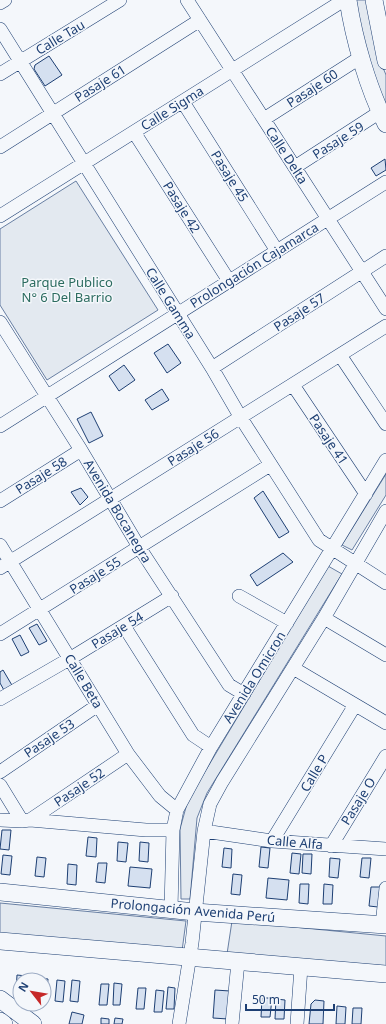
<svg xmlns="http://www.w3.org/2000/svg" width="386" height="1024" font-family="'Noto Sans',sans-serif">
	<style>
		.green { fill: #e3e9f0; stroke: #687fa3 }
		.building { fill: #d5e0f0; stroke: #1d3f73 }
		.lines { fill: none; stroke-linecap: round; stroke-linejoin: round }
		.minor-casing { stroke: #1d3f73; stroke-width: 14 }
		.major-casing { stroke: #1d3f73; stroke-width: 18 }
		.minor { stroke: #f4f7fb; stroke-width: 13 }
		.major { stroke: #f4f7fb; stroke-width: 17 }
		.labels { text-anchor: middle; stroke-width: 3; stroke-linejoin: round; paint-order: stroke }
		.street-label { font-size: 13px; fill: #1d3f73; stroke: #f4f7fb }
		.park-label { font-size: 13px; fill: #2c6c60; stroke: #f4f7fb }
	</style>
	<rect width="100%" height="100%" fill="#f4f7fb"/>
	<!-- green -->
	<path class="green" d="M 354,0 L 367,0 L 380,60 L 386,75 L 386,111 L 357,29 Z
		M 76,181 L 158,310 L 47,380 L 0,305 L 0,229 Z
		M 386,474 L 386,495 L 352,550 L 342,545 Z
		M 328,566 L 342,574 L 207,793 L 197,818 L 190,899 L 181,899 L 180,829 L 188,800 Z
		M 0,903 L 186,921 L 182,951 L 0,936 Z
		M 232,921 L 386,936 L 386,966 L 227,954 Z"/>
	<!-- building -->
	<path class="building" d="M 49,56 L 62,75 L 45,86 L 34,69 L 35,65 Z
		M 385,159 L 386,170 L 376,176 L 371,168 Z
		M 168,344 L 181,363 L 167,373 L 154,353 Z
		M 124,365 L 135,380 L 119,391 L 109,376 Z
		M 162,389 L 169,400 L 152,410 L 145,400 Z
		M 91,412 L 103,436 L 89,443 L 77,419 Z
		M 81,488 L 88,497 L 80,505 L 71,492 Z
		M 263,491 L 289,532 L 279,538 L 254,498 Z
		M 283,553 L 293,562 L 257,586 L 250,575 Z
		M 37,624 L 47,641 L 39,645 L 29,628 Z
		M 20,635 L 29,652 L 21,656 L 12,639 Z
		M 3,670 L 13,687 L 5,692 L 0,683 L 0,672 Z
		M 2,830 L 11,830 L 9,850 L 0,849 Z
		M 88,837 L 97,838 L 96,857 L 86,856 Z
		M 118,842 L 128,843 L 126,862 L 117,861 Z
		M 140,842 L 149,843 L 148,862 L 139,861 Z
		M 261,847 L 270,848 L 268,868 L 259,867 Z
		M 224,848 L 232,849 L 231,868 L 222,867 Z
		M 292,853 L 301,854 L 299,874 L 290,873 Z
		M 303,854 L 312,854 L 311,874 L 302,873 Z
		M 3,855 L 12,856 L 10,875 L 1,874 Z
		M 37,857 L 46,858 L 44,877 L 35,876 Z
		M 330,858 L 340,859 L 338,878 L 329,877 Z
		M 362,858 L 371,858 L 369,878 L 360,877 Z
		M 98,863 L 107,863 L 105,883 L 96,882 Z
		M 68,864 L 77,865 L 76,885 L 67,884 Z
		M 130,867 L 152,869 L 150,888 L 128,886 Z
		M 233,874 L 242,875 L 240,895 L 231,894 Z
		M 268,878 L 289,880 L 287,900 L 266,898 Z
		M 300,884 L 309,884 L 308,904 L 299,903 Z
		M 324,884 L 333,885 L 332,904 L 323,904 Z
		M 371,887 L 380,887 L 378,907 L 369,906 Z
		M 17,975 L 37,977 L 36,980 L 20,980 L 20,993 L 16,991 Z
		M 40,978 L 48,979 L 46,1000 L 44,1000 L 44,980 L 40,980 Z
		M 57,980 L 65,981 L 63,1002 L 55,1001 Z
		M 72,980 L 80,981 L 78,1002 L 70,1001 Z
		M 114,983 L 122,984 L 120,1005 L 113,1005 Z
		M 101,984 L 109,984 L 107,1005 L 99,1005 Z
		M 168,987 L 175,988 L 174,1009 L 166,1009 Z
		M 138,988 L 146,988 L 144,1009 L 136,1009 Z
		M 156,990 L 164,991 L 162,1012 L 154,1012 Z
		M 215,990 L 230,991 L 228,1019 L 213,1018 Z
		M 262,998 L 272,998 L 270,1017 L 261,1017 Z
		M 276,999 L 285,1000 L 284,1019 L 275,1019 Z
		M 315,1000 L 324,1001 L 323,1024 L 309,1024 L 311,1004 Z
		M 337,1006 L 346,1007 L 345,1024 L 336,1024 Z
		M 353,1008 L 362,1008 L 361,1024 L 352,1024 Z
		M 72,1012 L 84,1015 L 82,1024 L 69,1024 Z
		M 101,1018 L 109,1019 L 109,1024 L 101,1024 Z
		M 115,1018 L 123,1019 L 122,1024 L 114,1024 Z"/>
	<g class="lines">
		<defs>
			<path id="minor" d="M 187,0 L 386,309
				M 0,3 L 5,0
				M 0,29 L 212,368 L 241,418 L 319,540 L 386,583
				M 0,74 L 120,0
				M 183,102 L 277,251
				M 264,119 L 361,57
				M 134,132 L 229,281
				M 0,147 L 200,20
				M 295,167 L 380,112
				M 0,216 L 344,0
				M 0,322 L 81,450 L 139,547 L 229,685 L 244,694
				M 340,355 L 386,424
				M 212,368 L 386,256
				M 293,385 L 366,494
				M 0,426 L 386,182
				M 0,501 L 81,450
				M 0,545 L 128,754 L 160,796 L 177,810
				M 0,568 L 386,326
				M 239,596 L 287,623
				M 324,618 L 386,655
				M 124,626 L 193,735 L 211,747
				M 0,634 L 270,465
				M 293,668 L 386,723
				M 0,699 L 71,658 L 172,596
				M 0,772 L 98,705
				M 0,785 L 22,821
				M 0,820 L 22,821 L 30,820 L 146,830 L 173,830
				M 30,820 L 128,754
				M 204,831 L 272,841 L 386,849
				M 272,841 L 355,705
				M 331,846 L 386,756
				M 171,909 L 173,830 L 177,810 L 211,747 L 386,460
				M 382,925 L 386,888
				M 179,1024 L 192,943 L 204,831 L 210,804 L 222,782 L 324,618 L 386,511
				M 232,1024 L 238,962
				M 297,1024 L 301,967"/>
			<path id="major" d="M 348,0 C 354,40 368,88 386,124
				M 374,0 L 386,61
				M 0,892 L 195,912 L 386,925
				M 0,941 L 386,974
				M 0,999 L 33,1024
				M 0,1021 L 4,1024"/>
		</defs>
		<!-- minor casing -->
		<use href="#minor" class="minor-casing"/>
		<!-- major casing -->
		<use href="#major" class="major-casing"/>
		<!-- minor -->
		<use href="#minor" class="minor"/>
		<!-- major -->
		<use href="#major" class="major"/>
	</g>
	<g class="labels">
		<!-- street labels -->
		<g class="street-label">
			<text transform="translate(60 37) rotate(-31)" y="5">Calle Tau</text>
			<text transform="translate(100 83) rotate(-32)" y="5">Pasaje 61</text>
			<text transform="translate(312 88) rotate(-33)" y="5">Pasaje 60</text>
			<text transform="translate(172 108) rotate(-32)" y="5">Calle Sigma</text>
			<text transform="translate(338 140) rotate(-32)" y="5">Pasaje 59</text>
			<text transform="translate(287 155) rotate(57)" y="5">Calle Delta</text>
			<text transform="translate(230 176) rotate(58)" y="5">Pasaje 45</text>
			<text transform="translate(182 207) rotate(58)" y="5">Pasaje 42</text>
			<text transform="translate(254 265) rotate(-32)" y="5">Prolongación Cajamarca</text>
			<text transform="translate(171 303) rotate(58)" y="5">Calle Gamma</text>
			<text transform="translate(299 312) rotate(-33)" y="5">Pasaje 57</text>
			<text transform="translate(329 439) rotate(56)" y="5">Pasaje 41</text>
			<text transform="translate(193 447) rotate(-32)" y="5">Pasaje 56</text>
			<text transform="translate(41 475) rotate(-32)" y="5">Pasaje 58</text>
			<text transform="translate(118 511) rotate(59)" y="5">Avenida Bocanegra</text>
			<text transform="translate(95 575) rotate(-32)" y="5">Pasaje 55</text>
			<text transform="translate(117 630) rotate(-31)" y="5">Pasaje 54</text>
			<text transform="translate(254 677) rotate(-58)" y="5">Avenida Omicron</text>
			<text transform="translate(84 681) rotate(59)" y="5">Calle Beta</text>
			<text transform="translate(49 738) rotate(-34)" y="5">Pasaje 53</text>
			<text transform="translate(314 773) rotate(-59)" y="5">Calle P</text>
			<text transform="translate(79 787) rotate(-34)" y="5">Pasaje 52</text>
			<text transform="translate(358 801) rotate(-58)" y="5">Pasaje O</text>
			<text transform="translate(295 842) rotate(5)" y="5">Calle Alfa</text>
			<text transform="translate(193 910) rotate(5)" y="5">Prolongación Avenida Perú</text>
		</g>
		<!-- park labels -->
		<g class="park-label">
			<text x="67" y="287">Parque Publico<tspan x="67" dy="15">N° 6 Del Barrio</tspan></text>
		</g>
	</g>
	<!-- north arrow -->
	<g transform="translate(32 992) rotate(301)"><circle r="19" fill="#f4f7fb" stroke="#9eadc5"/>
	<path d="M0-3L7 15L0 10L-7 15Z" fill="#c62828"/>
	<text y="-6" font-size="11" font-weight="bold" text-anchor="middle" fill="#1d3f73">N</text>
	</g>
	<!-- scale -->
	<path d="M246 1004v6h88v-6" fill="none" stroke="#1d3f73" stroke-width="2"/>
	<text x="252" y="1004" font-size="12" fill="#1d3f73" stroke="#f4f7fb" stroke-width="3" paint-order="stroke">50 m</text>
</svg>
